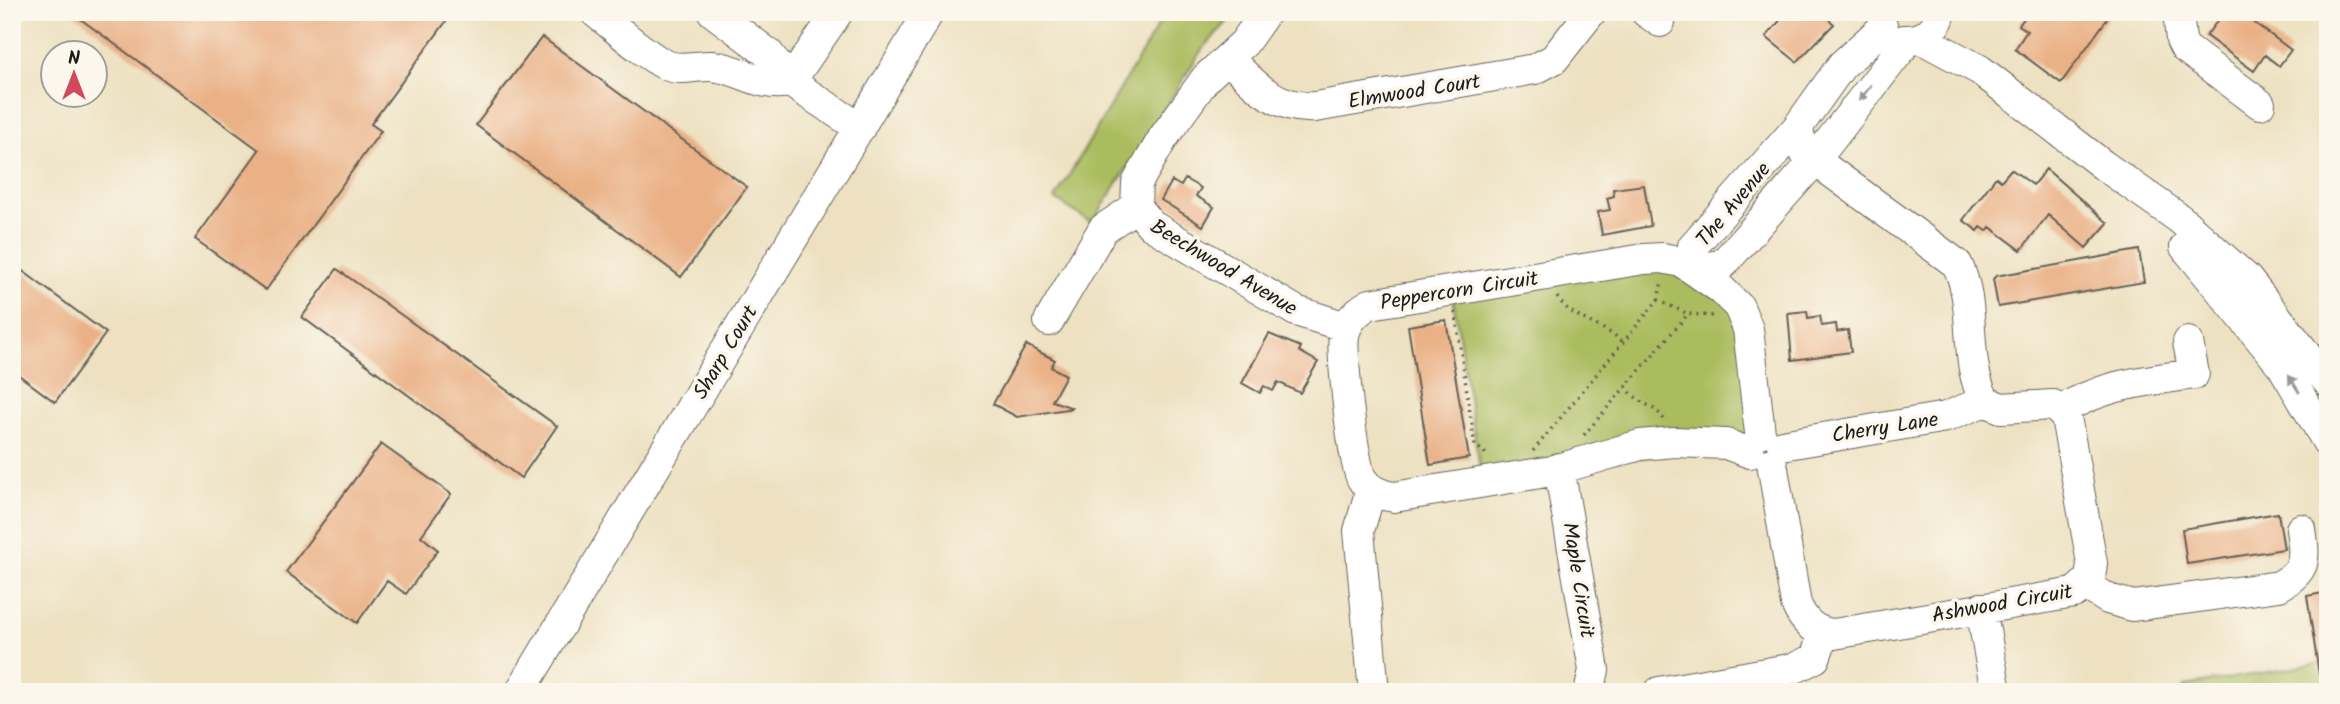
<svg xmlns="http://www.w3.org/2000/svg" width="2340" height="704" font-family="Kalam,sans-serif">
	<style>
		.green { fill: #abbc5f; stroke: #646c3e; stroke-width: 2 }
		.building { fill: #eab186 }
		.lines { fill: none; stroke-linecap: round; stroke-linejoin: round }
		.minor-casing { stroke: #656156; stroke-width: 32 }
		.path { stroke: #656156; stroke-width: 3.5; stroke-dasharray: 2 5; stroke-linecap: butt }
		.minor { stroke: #fff; stroke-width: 30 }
		.oneway { fill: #999 }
		.labels { text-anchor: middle; stroke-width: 7; stroke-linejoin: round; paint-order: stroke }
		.street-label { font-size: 21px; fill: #1c1c1c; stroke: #fbf7ec }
	</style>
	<rect width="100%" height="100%" fill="#fbf7ec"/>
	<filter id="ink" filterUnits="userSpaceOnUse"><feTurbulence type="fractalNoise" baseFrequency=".0143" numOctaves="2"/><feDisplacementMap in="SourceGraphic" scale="14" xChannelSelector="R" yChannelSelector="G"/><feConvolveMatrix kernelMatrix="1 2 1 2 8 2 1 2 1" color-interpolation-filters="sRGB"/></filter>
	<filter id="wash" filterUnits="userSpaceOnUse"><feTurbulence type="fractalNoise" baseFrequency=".00686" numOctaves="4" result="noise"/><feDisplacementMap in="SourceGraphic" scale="28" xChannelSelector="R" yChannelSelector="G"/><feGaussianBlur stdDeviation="1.57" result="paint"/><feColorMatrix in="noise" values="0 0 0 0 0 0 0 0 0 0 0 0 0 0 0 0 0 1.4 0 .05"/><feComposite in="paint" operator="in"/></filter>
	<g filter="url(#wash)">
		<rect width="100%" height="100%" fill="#ede1c1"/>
		<!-- green -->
		<path class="green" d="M 1166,12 L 1236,12 L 1201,51 L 1092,223 L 1055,199 Z
			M 1644,259 L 1731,296 L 1760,433 L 1726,444 L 1482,482 L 1452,291 Z
			M 2328,662 L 2328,692 L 2181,692 L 2185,686 Z"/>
		<g id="blocks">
			<!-- building -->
			<path class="building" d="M 71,12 L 453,12 L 371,124 L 381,131 L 266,290 L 195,239 L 259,150 Z
				M 1787,12 L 1820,12 L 1834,24 L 1797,62 L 1766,37 Z
				M 2029,12 L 2112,12 L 2061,83 L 2015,49 L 2027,31 L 2019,25 Z
				M 2224,12 L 2240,12 L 2291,50 L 2279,66 L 2265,55 L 2254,71 L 2206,36 Z
				M 542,37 L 747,187 L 681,277 L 476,125 Z
				M 2011,169 L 2033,185 L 2046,169 L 2108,223 L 2086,248 L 2048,215 L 2021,250 L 1990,227 L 1987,231 L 1981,227 L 1978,231 L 1963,220 L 1996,177 L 2001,181 Z
				M 1185,179 L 1201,188 L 1196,196 L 1214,207 L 1203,226 L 1161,200 L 1172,181 L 1181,186 Z
				M 1644,185 L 1651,226 L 1602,235 L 1598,212 L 1610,210 L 1607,198 L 1614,196 L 1613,189 Z
				M 2139,250 L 2144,282 L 1998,307 L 1993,279 L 1996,276 Z
				M 12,263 L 106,333 L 55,402 L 12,370 Z
				M 337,269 L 557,426 L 521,478 L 302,317 Z
				M 1807,311 L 1808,318 L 1820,316 L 1822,326 L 1836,324 L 1837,332 L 1848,330 L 1851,352 L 1792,360 L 1788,313 Z
				M 1446,320 L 1469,458 L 1430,465 L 1408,326 Z
				M 1269,334 L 1301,347 L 1299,351 L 1318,362 L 1300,393 L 1278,382 L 1273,391 L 1264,386 L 1260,393 L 1242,383 Z
				M 1026,345 L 1055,360 L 1051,367 L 1066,375 L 1052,401 L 1073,408 L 1017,417 L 993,404 Z
				M 381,444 L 451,494 L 421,536 L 438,550 L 406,594 L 387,581 L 357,623 L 286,572 Z
				M 2278,513 L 2284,549 L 2187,564 L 2182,529 Z
				M 2328,592 L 2328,673 L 2319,674 L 2307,596 Z"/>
		</g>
	</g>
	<g filter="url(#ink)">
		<use href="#blocks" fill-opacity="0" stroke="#656156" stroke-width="2"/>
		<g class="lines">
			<defs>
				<path id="minor" d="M 595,12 C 612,25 652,61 669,66 C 683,71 698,65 712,66 C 743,69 758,88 790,82 L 838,12
					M 713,12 L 769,54 L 790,82 L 860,128
					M 1266,12 L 1244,43 L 1206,78 L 1163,138 L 1137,183 L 1136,207 L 1151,225 L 1296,311 L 1346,327
					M 1646,12 L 1660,22
					M 2178,12 L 2181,40 L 2185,48 L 2260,104
					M 1883,28 L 1842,65 L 1797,128 L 1693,246 L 1696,270 L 1723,264 L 1815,160 L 1908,40
					M 1920,38 L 1980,70 L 2103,165 L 2180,219 L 2247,279 L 2328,382
					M 1904,40 C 1923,41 1936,32 1941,12
					M 1228,58 C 1252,83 1277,110 1315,107 L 1535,69 L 1554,59 L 1591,12
					M 2185,247 L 2283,367 L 2328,443
					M 1049,321 L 1103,229 L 1136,207
					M 2061,410 C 2109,383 2141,382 2194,374 L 2188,342
					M 1782,445 L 1946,417 L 1985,401
					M 1750,453 L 1726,444 L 1674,442 L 1640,445 L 1552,471 L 1394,497 C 1381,495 1369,491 1362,479 C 1353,466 1341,353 1344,336 C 1347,320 1357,311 1370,304 L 1644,259 L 1662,258 L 1682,262 L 1721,289 L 1739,307 L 1748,329 L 1760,433
					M 1772,463 L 1796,604 C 1804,622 1814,632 1834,634 L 2074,593 L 2090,579 L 2092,563 L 2066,417 L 2053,405 L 2001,408 L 1985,401 C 1962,360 1978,306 1957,264 L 1805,153 L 1797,128
					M 1559,468 L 1594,670 L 1589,692
					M 1371,489 L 1359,531 L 1374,692
					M 2086,585 L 2108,599 L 2133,606 L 2279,586 C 2308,570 2305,558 2301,529
					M 1981,608 L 1996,692
					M 520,692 L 929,12
					M 1659,692 L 1795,668 L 1815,658 L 1824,633"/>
			</defs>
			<!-- minor casing -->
			<use href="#minor" class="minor-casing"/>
			<!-- path -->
			<path class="path" d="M 1557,297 C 1572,320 1603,324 1623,342
				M 1658,300 L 1688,314
				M 1455,312 L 1475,446 L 1484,451 L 1487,458
				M 1626,386 C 1637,405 1656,404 1665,421
				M 1584,435 L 1688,314 L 1716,316
				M 1533,451 L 1658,300 L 1662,281"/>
			<!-- minor -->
			<use href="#minor" class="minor"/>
		</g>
		<!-- one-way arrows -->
		<defs><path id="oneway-solid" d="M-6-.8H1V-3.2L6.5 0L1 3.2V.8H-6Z" transform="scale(1.75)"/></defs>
		<g class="oneway">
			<use href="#oneway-solid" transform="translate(1865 93) rotate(127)"/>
			<use href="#oneway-solid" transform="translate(2294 384) rotate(-122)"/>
		</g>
	</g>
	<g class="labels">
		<!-- street labels -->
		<g class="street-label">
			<text transform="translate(1414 91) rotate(-9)" y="7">Elmwood Court</text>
			<text transform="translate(1733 204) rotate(-50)" y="7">The Avenue</text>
			<text transform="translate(1224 267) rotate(31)" y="7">Beechwood Avenue</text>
			<text transform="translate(1459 290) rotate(-9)" y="7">Peppercorn Circuit</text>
			<text transform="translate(725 352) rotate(-59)" y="7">Sharp Court</text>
			<text transform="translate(1885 427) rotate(-9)" y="7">Cherry Lane</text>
			<text transform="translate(1579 580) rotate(81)" y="7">Maple Circuit</text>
			<text transform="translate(2002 603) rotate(-10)" y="7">Ashwood Circuit</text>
		</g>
	</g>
	<!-- margin -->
	<rect width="2340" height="704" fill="none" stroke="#fbf7ec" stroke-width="42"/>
	<!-- north arrow -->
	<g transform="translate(74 74)"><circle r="33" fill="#fbf7ec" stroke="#a29f99" stroke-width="2"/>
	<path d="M0-5L12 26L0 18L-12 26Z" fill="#d1495b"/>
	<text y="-10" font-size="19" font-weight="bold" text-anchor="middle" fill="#1c1c1c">N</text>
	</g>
</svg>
